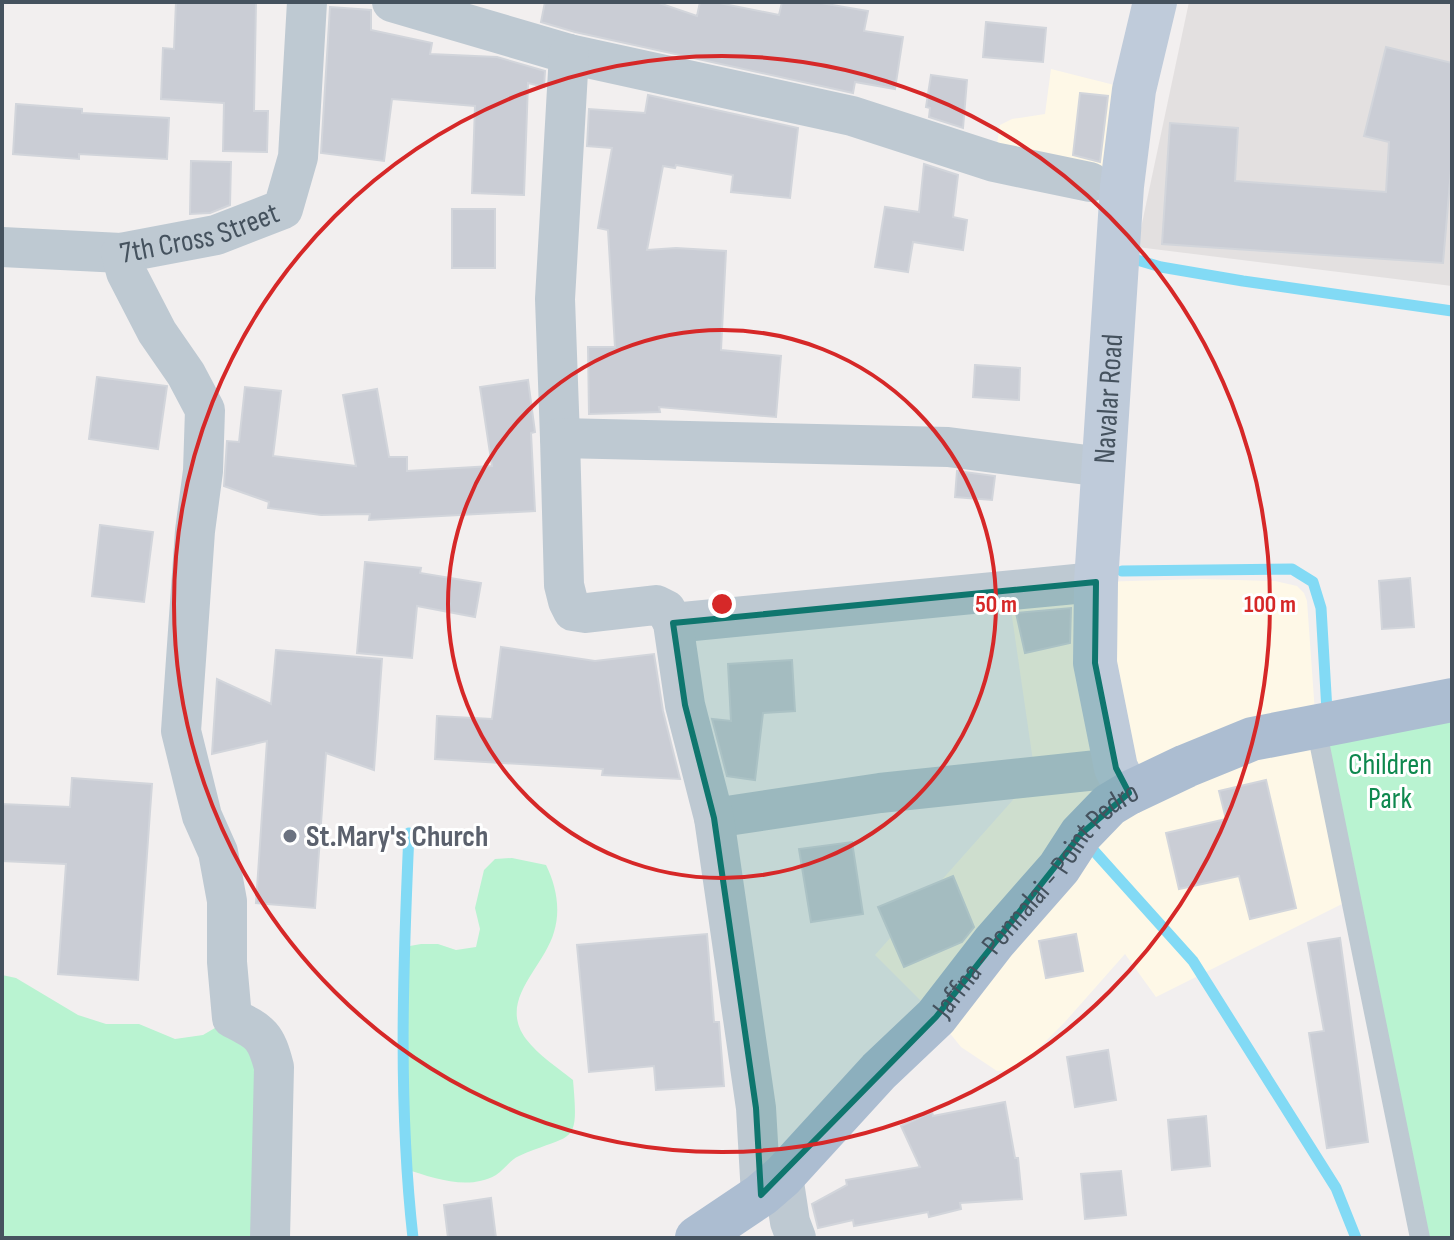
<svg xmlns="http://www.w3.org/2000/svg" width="1454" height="1240" font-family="'Sofia Sans Condensed',sans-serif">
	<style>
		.commercial { fill: #fef8e7 }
		.education { fill: #e3e0e0 }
		.green { fill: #b9f3d1 }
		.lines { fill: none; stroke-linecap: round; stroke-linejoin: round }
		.stream { stroke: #82daf5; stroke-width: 11 }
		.building { fill: #cacdd5; stroke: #d2d5db; stroke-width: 2 }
		.lane { stroke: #bec9d2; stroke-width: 20 }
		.street { stroke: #bec9d2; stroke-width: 40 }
		.secondary { stroke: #bfcbda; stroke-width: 44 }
		.primary { stroke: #acbdd1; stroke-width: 44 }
		.marked { fill: #0f766e; fill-opacity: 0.2; stroke: #0f766e; stroke-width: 6; stroke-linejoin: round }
		.ring { fill: none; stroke: #d62828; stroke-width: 4 }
		.worship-dot { fill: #6b7280; stroke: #fff; stroke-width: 3 }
		.labels { text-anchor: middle; stroke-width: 6; stroke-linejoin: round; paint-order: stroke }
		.street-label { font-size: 30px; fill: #45525e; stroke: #fff }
		.park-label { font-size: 30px; fill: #0e884e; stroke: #fff }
		.worship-label { font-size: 30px; font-weight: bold; fill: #5b616d; stroke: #fff; text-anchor: start }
		.centre { fill: #d62828; stroke: #fff; stroke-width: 4 }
		.ring-label { font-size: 24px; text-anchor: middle; font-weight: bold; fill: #d62828; stroke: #fff; stroke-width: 6; stroke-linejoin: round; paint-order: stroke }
	</style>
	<rect width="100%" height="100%" fill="#f2efef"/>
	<!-- commercial -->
	<path class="commercial" d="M 1051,69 L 1134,90 L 1122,186 L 994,162 L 1000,125 L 1012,119 L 1045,114 Z
		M 1201,579 L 1275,581 L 1297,586 L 1304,593 L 1307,601 L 1316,727 L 1352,899 L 1156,997 L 1125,954 L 1064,1023 L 1021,1066 L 1011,1070 L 997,1071 L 961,1047 L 936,1016 L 875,955 L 1035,775 L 1009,596 L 1096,582 Z"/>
	<!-- education -->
	<path class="education" d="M 1189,2 L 1452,2 L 1452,286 L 1137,247 Z"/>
	<!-- green -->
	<path class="green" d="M 1452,700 L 1452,1238 L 1420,1238 L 1316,727 Z
		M 512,858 L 546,865 C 556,885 561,910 554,932 C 544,968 497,1000 526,1039 C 539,1056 557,1067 573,1080 C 579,1148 574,1132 519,1156 C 510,1160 504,1170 496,1175 C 468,1191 434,1178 405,1169 L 404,947 L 421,944 L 438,944 L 456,950 L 476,947 L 480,929 L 475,908 L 484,870 L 495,859 Z
		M 2,975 L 16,978 L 78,1015 L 106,1024 L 139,1024 L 175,1039 L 203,1035 L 232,1018 L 252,1027 L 270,1238 L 2,1238 Z"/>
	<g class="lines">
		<!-- stream -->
		<path class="stream" d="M 1127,257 L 1161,267 L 1243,281 L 1452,311
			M 1122,571 L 1292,569 L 1313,582 L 1321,608 L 1327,711
			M 409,833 C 403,968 398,1104 413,1238
			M 1086,842 L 1193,961 L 1336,1188 L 1356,1238"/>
	</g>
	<!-- building -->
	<path class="building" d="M 176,2 L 256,2 L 254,111 L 268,111 L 267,152 L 223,151 L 224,103 L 161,99 L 163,48 L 174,49 Z
		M 545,2 L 656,2 L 697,16 L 700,2 L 714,2 L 779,15 L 782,2 L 815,2 L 868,11 L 864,31 L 903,37 L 895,89 L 855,82 L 853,93 L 575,32 L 541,22 Z
		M 330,7 L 371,10 L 371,30 L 432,43 L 430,54 L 497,57 L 545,71 L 544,87 L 528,83 L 524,195 L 472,193 L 475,106 L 392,99 L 384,161 L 321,153 Z
		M 986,22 L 1046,28 L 1043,62 L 983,57 Z
		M 1386,47 L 1452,63 L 1452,158 L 1443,263 L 1162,244 L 1170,123 L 1238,128 L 1235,181 L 1386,192 L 1389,142 L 1364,136 Z
		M 931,75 L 967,80 L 963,128 L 929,117 L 930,108 L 926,107 Z
		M 1080,93 L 1108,96 L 1100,162 L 1073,155 Z
		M 648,95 L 798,128 L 790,198 L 731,192 L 733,175 L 676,165 L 675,168 L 663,166 L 647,250 L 676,248 L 726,251 L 721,350 L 781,356 L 776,417 L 659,407 L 660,412 L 589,414 L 588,347 L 615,347 L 608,230 L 598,228 L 612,148 L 587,146 L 589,109 L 645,113 Z
		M 16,104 L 82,109 L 82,113 L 169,118 L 167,159 L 79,154 L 79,159 L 13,154 Z
		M 191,161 L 231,162 L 230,205 L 210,213 L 190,214 Z
		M 924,164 L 958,175 L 953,217 L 967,220 L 963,250 L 913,242 L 908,272 L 875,267 L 885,207 L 919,212 Z
		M 452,209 L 495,209 L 495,268 L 452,268 Z
		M 975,365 L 1020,368 L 1019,400 L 973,397 Z
		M 97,377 L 167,386 L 158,449 L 89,439 Z
		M 528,380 L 535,432 L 531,433 L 535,511 L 369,520 L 370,514 L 321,515 L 268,508 L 269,502 L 224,486 L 227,441 L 239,442 L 245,387 L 281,391 L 273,456 L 356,466 L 343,395 L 377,389 L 389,457 L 407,457 L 407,471 L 492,466 L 480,387 Z
		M 957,471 L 995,476 L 992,500 L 955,497 Z
		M 100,525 L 153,532 L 144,602 L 92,596 Z
		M 365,562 L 421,568 L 420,573 L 481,583 L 475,617 L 417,606 L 412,658 L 357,653 Z
		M 1410,578 L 1414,627 L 1382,629 L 1379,581 Z
		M 1071,608 L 1070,643 L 1025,653 L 1016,613 Z
		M 501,647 L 595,661 L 654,654 L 663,711 L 680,779 L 602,775 L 603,769 L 435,759 L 437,716 L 492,719 Z
		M 276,650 L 382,659 L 374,770 L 326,753 L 315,908 L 256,903 L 267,741 L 212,754 L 217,679 L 271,704 Z
		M 792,660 L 795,711 L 763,713 L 755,780 L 727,776 L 712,719 L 731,721 L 728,664 Z
		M 72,778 L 152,784 L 138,980 L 58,974 L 66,864 L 2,861 L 2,804 L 70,807 Z
		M 1266,780 L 1296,908 L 1250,919 L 1239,876 L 1179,889 L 1166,833 L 1226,819 L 1219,791 Z
		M 852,842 L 863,914 L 811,922 L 799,849 Z
		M 953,876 L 974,927 L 962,942 L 904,967 L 878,907 Z
		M 707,934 L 714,1022 L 719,1022 L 724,1086 L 656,1090 L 654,1066 L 589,1072 L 577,945 Z
		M 1076,934 L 1083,971 L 1046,978 L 1039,941 Z
		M 1340,938 L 1368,1142 L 1327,1148 L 1309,1033 L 1324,1031 L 1308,943 Z
		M 1108,1050 L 1116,1100 L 1075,1107 L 1067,1057 Z
		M 1005,1102 L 1015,1158 L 1018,1158 L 1022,1199 L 960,1203 L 961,1209 L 929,1217 L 928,1212 L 854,1226 L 853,1220 L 818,1228 L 812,1204 L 847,1185 L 846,1180 L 920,1167 L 901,1126 L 932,1112 L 933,1116 Z
		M 1206,1116 L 1210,1166 L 1172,1170 L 1168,1120 Z
		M 1121,1171 L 1126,1215 L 1085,1219 L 1081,1174 Z
		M 491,1198 L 496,1238 L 448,1238 L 444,1205 Z"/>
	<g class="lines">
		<!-- lane -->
		<path class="lane" d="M 1316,727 L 1420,1238"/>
		<!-- street -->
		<g class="street">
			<path d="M 392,2 L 569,54 L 852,116 L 994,162 L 1090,182"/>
			<path id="s1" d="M 2,247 L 121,253 L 216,235 L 283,209 L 298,157 L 307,2"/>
			<path d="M 121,253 L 126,272 L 157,332 L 186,374 L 205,410 L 203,471 L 195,531 L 181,731 L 202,816 L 218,852 L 227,901 L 227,962 L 232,1018 C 261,1032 266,1036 274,1067 L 270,1238"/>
			<path d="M 560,438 L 555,299 L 569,54"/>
			<path d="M 673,623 L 1096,582"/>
			<path d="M 714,818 L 880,793 L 1116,768"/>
			<path d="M 783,1176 L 790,1222 L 796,1238"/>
			<path d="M 761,1195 L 756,1108 L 714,818 L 685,705 L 673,623 L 666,610 L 656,605 L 586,613 L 573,611 L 568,601 L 564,585 L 560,438 L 948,447 L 1087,465"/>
		</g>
		<!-- secondary -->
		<path class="secondary" id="s2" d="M 1129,793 L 1116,768 L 1095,663 L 1096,582 L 1122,186 L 1134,90 L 1155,2"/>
		<!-- primary -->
		<path class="primary" id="s3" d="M 697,1238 L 761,1195 L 783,1176 L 879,1071 L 936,1017 L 994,942 L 1059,868 L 1081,834 L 1109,805 L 1129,793 L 1186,766 L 1252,739 L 1452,700"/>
	</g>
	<!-- marked area -->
	<path class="marked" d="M 1096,582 L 1095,663 L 1116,768 L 1129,793 L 1081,834 L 936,1017 L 761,1195 L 756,1108 L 714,818 L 685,705 L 673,623 Z"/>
	<!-- distance rings -->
	<g class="ring">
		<circle cx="722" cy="604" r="274"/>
		<circle cx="722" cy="604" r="548"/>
	</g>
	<!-- markers -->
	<circle class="worship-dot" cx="290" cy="836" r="8"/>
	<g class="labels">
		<!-- street labels -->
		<g class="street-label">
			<text dy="10" stroke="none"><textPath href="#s1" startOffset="200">7th Cross Street</textPath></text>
			<text dy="10" stroke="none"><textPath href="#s2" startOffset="400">Navalar Road</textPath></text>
			<text dy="10" stroke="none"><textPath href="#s3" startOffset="482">Jaffna - Ponnalai - Point Pedro</textPath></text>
		</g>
		<!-- park labels -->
		<g class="park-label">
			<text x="1390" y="774">Children<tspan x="1390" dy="34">Park</tspan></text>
		</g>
		<!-- worship labels -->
		<g class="worship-label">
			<text x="306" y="846">St.Mary's Church</text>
		</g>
	</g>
	<circle cx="722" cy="604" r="12" class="centre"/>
	<g class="ring-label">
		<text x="996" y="612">50 m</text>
		<text x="1270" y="612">100 m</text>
	</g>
	<!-- border -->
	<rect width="1454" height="1240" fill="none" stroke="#45525e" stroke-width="8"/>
</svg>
